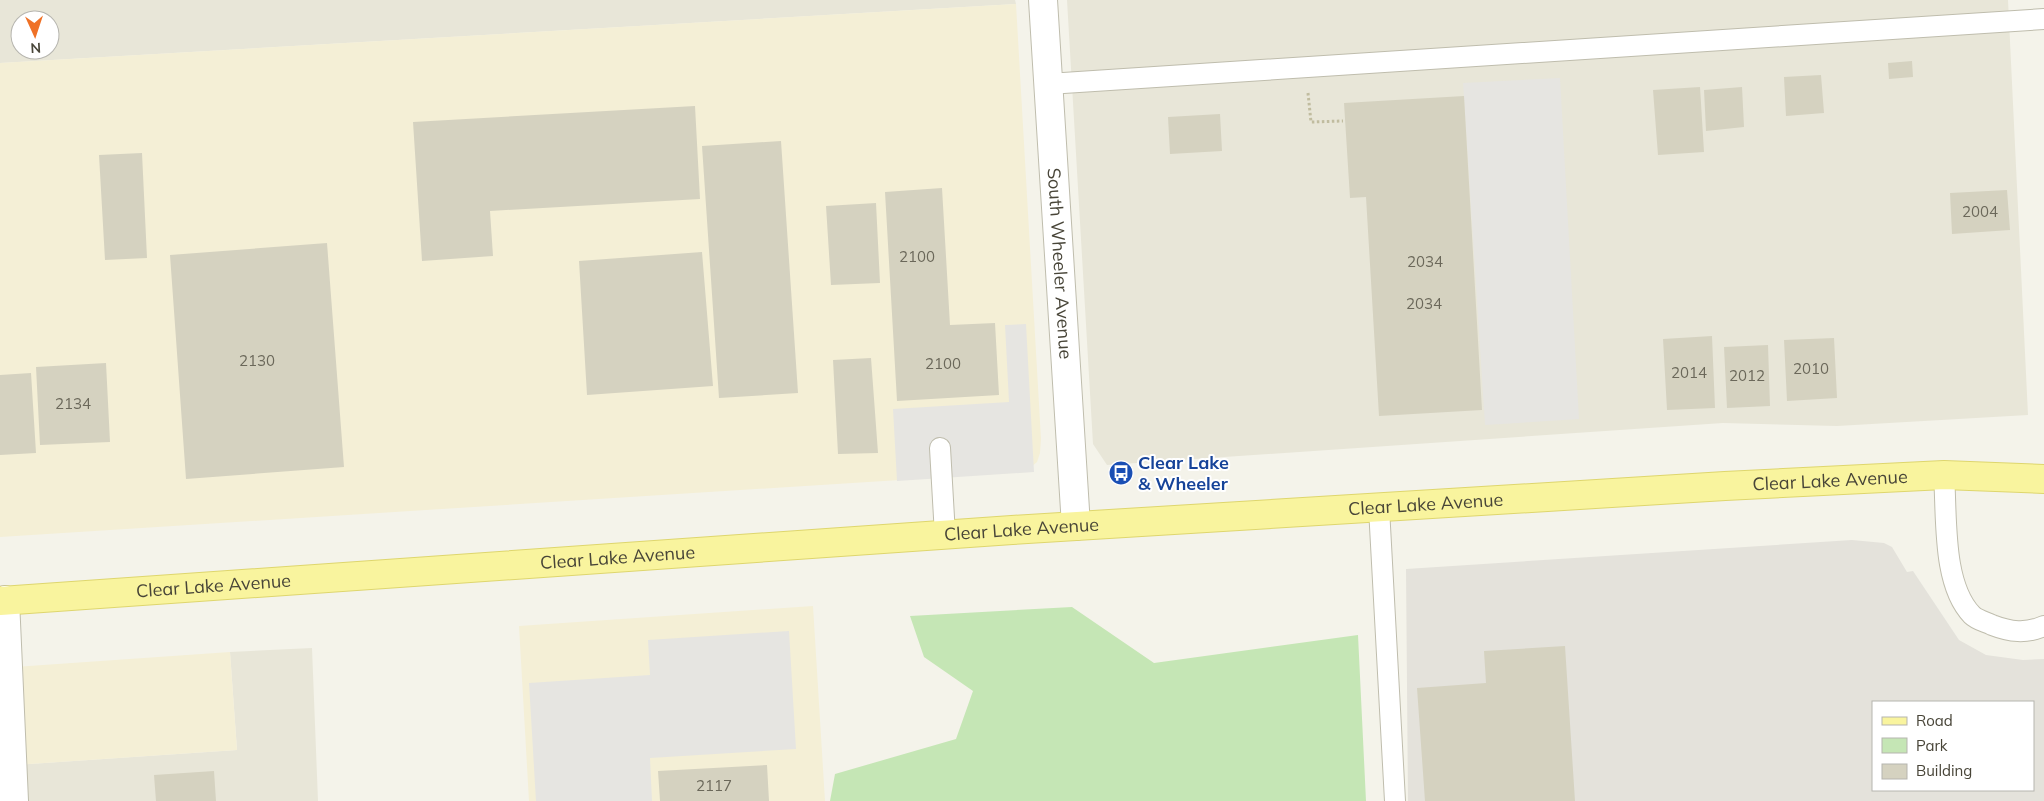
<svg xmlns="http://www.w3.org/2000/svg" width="2044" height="801" font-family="Mulish,sans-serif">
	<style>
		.residential { fill: #e8e6d8; fill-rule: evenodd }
		.commercial { fill: #f4efd6 }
		.industrial { fill: #e4e2db; fill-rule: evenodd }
		.green { fill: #c5e6b5 }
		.parking { fill: #e6e5e1 }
		.building { fill: #d5d2c0 }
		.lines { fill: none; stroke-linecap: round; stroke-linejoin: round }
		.lane-casing { stroke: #bfbdad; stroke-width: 22 }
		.street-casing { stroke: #bfbdad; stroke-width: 30 }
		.primary-casing { stroke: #ded66e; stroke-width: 30 }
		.path { stroke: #c0bc9f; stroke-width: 3; stroke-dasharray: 2.5 2.5; stroke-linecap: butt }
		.lane { stroke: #fff; stroke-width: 20 }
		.street { stroke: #fff; stroke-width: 28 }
		.primary { stroke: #f9f49e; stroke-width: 28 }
		.labels { text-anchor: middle; stroke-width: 4; stroke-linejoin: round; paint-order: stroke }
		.number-label { font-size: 15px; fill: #6b685a }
		.street-label { font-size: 18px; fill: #484538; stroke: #fff }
		.transit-label { font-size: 18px; font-weight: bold; fill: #164399; stroke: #fff; text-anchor: start }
	</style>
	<rect width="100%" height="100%" fill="#f4f3ea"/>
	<!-- residential -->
	<path class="residential" d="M 0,0 L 1015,0 L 1016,4 L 0,63 ZM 20,20 L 50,20 L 50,50 L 20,50 Z
		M 1067,0 L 2008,0 L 2028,415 L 1837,426 L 1723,423 L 1107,465 L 1093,444 Z
		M 312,648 L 318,801 L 0,801 L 0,766 L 237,750 L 230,652 Z"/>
	<!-- commercial -->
	<path class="commercial" d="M 1016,4 L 1041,439 L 1040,453 L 1037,462 L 1025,472 L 0,537 L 0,63 Z
		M 813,606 L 825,801 L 529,801 L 519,626 Z
		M 230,652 L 237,750 L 0,766 L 0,668 Z"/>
	<!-- industrial -->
	<path class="industrial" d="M 1852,540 L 1884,543 L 1892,547 L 1907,572 L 1913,571 L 1959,640 L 1986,655 L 2023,660 L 2044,659 L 2044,801 L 1408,801 L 1406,569 ZM 1873,702 L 2033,702 L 2033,790 L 1873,790 Z"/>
	<!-- green -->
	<path class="green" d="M 1072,607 L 1154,663 L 1358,635 L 1366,801 L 830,801 L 835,774 L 956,739 L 973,691 L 924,657 L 910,616 Z"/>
	<!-- parking -->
	<path class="parking" d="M 1560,78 L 1579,419 L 1485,425 L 1463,83 Z
		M 1026,324 L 1034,472 L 897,481 L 893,409 L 1009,402 L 1005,325 Z
		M 789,631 L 796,749 L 650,758 L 652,801 L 536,801 L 529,683 L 650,675 L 648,640 Z"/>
	<!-- building -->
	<path class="building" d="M 1912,61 L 1913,77 L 1889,79 L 1888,63 Z
		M 1821,75 L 1824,113 L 1786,116 L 1784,77 Z
		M 1700,87 L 1704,152 L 1658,155 L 1653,90 Z
		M 1742,87 L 1744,127 L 1706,131 L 1704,90 Z
		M 1464,96 L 1482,410 L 1379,416 L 1366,197 L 1350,198 L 1344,103 Z
		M 695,106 L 700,199 L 490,211 L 493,256 L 422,261 L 413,122 Z
		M 1220,114 L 1222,151 L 1170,154 L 1168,117 Z
		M 781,141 L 798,393 L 719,398 L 702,146 Z
		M 142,153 L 147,258 L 105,260 L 99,155 Z
		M 942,188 L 950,325 L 995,323 L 999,395 L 897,401 L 885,192 Z
		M 2007,190 L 2010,230 L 1952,234 L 1950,193 Z
		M 876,203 L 880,283 L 831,285 L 826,206 Z
		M 327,243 L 344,467 L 186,479 L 170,255 Z
		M 702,252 L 713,386 L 587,395 L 579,261 Z
		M 1712,336 L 1715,408 L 1667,410 L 1663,339 Z
		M 1834,338 L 1837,398 L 1787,401 L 1784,340 Z
		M 1768,345 L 1770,406 L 1727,408 L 1724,347 Z
		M 871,358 L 878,453 L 838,454 L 833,360 Z
		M 106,363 L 110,442 L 40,445 L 36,367 Z
		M 31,373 L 36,453 L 0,455 L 0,375 Z
		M 1565,646 L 1575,801 L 1425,801 L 1417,688 L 1486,683 L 1484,651 Z
		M 767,765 L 769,801 L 660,801 L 658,771 Z
		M 214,771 L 216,801 L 156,801 L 154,775 Z"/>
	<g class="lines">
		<defs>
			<path id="lane" d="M 1048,84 L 2044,19
				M 940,448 L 945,535
				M 1944,475 C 1947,517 1942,584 1972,615 C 1977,620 1986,622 1992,625 C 2010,632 2026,634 2044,626
				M 1379,508 L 1395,801"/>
			<g id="street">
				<path id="s1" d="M 1043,0 L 1076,526"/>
				<path d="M 5,600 L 14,801"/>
			</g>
			<g id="primary">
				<path id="s2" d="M 0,601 L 1012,530 L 1725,486 L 1944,475 L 2044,479"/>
			</g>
		</defs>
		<!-- lane casing -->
		<use href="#lane" class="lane-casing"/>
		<!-- street casing -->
		<use href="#street" class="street-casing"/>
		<!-- primary casing -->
		<use href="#primary" class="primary-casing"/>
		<!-- path -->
		<path class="path" d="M 1308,93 L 1311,122 L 1343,121"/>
		<!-- lane -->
		<use href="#lane" class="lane"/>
		<!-- street -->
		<use href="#street" class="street"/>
		<!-- primary -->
		<use href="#primary" class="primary"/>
	</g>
	<!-- icons -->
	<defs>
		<symbol id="bus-disc" viewBox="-11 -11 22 22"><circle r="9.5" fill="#1a4fb4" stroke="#fff"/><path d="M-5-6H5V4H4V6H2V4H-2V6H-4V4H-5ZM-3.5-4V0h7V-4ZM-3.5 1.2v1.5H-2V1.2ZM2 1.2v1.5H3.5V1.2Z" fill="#fff"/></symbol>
	</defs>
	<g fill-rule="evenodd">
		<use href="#bus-disc" x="1107" y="459" width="28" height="28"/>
	</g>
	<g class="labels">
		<!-- number labels -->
		<g class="number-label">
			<text x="1980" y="217">2004</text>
			<text x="917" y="262">2100</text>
			<text x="1425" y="267">2034</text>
			<text x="1424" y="309">2034</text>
			<text x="257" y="366">2130</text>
			<text x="943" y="369">2100</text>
			<text x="1811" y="374">2010</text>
			<text x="1689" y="378">2014</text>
			<text x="1747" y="381">2012</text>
			<text x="73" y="409">2134</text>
			<text x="714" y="791">2117</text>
		</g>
		<!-- street labels -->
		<g class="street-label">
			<text dy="6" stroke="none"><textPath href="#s1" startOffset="264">South Wheeler Avenue</textPath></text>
			<text dy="6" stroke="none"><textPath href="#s2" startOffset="1834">Clear Lake Avenue</textPath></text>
			<text dy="6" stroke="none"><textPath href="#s2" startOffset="1429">Clear Lake Avenue</textPath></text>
			<text dy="6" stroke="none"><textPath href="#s2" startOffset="1024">Clear Lake Avenue</textPath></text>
			<text dy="6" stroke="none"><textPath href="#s2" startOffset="619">Clear Lake Avenue</textPath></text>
			<text dy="6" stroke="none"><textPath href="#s2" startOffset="214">Clear Lake Avenue</textPath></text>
		</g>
		<!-- transit labels -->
		<g class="transit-label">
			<text x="1138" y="469">Clear Lake<tspan x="1138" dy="21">&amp; Wheeler</tspan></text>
		</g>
	</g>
	<!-- legend -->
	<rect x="1872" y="701" width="162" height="90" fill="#ffffff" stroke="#b6b5af"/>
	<rect x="1882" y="717" width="25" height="8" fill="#f9f49e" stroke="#b6b5af"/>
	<text x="1916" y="726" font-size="15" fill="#484538">Road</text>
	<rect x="1882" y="738" width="25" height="15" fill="#c5e6b5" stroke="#b6b5af"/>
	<text x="1916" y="751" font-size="15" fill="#484538">Park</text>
	<rect x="1882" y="764" width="25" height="15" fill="#d5d2c0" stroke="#b6b5af"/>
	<text x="1916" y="776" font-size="15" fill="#484538">Building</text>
	<!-- north arrow -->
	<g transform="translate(35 35) rotate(177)"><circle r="24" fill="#ffffff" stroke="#b6b5af"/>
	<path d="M0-4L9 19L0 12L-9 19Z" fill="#ef7126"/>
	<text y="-8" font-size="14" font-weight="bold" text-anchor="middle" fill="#484538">N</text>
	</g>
</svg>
